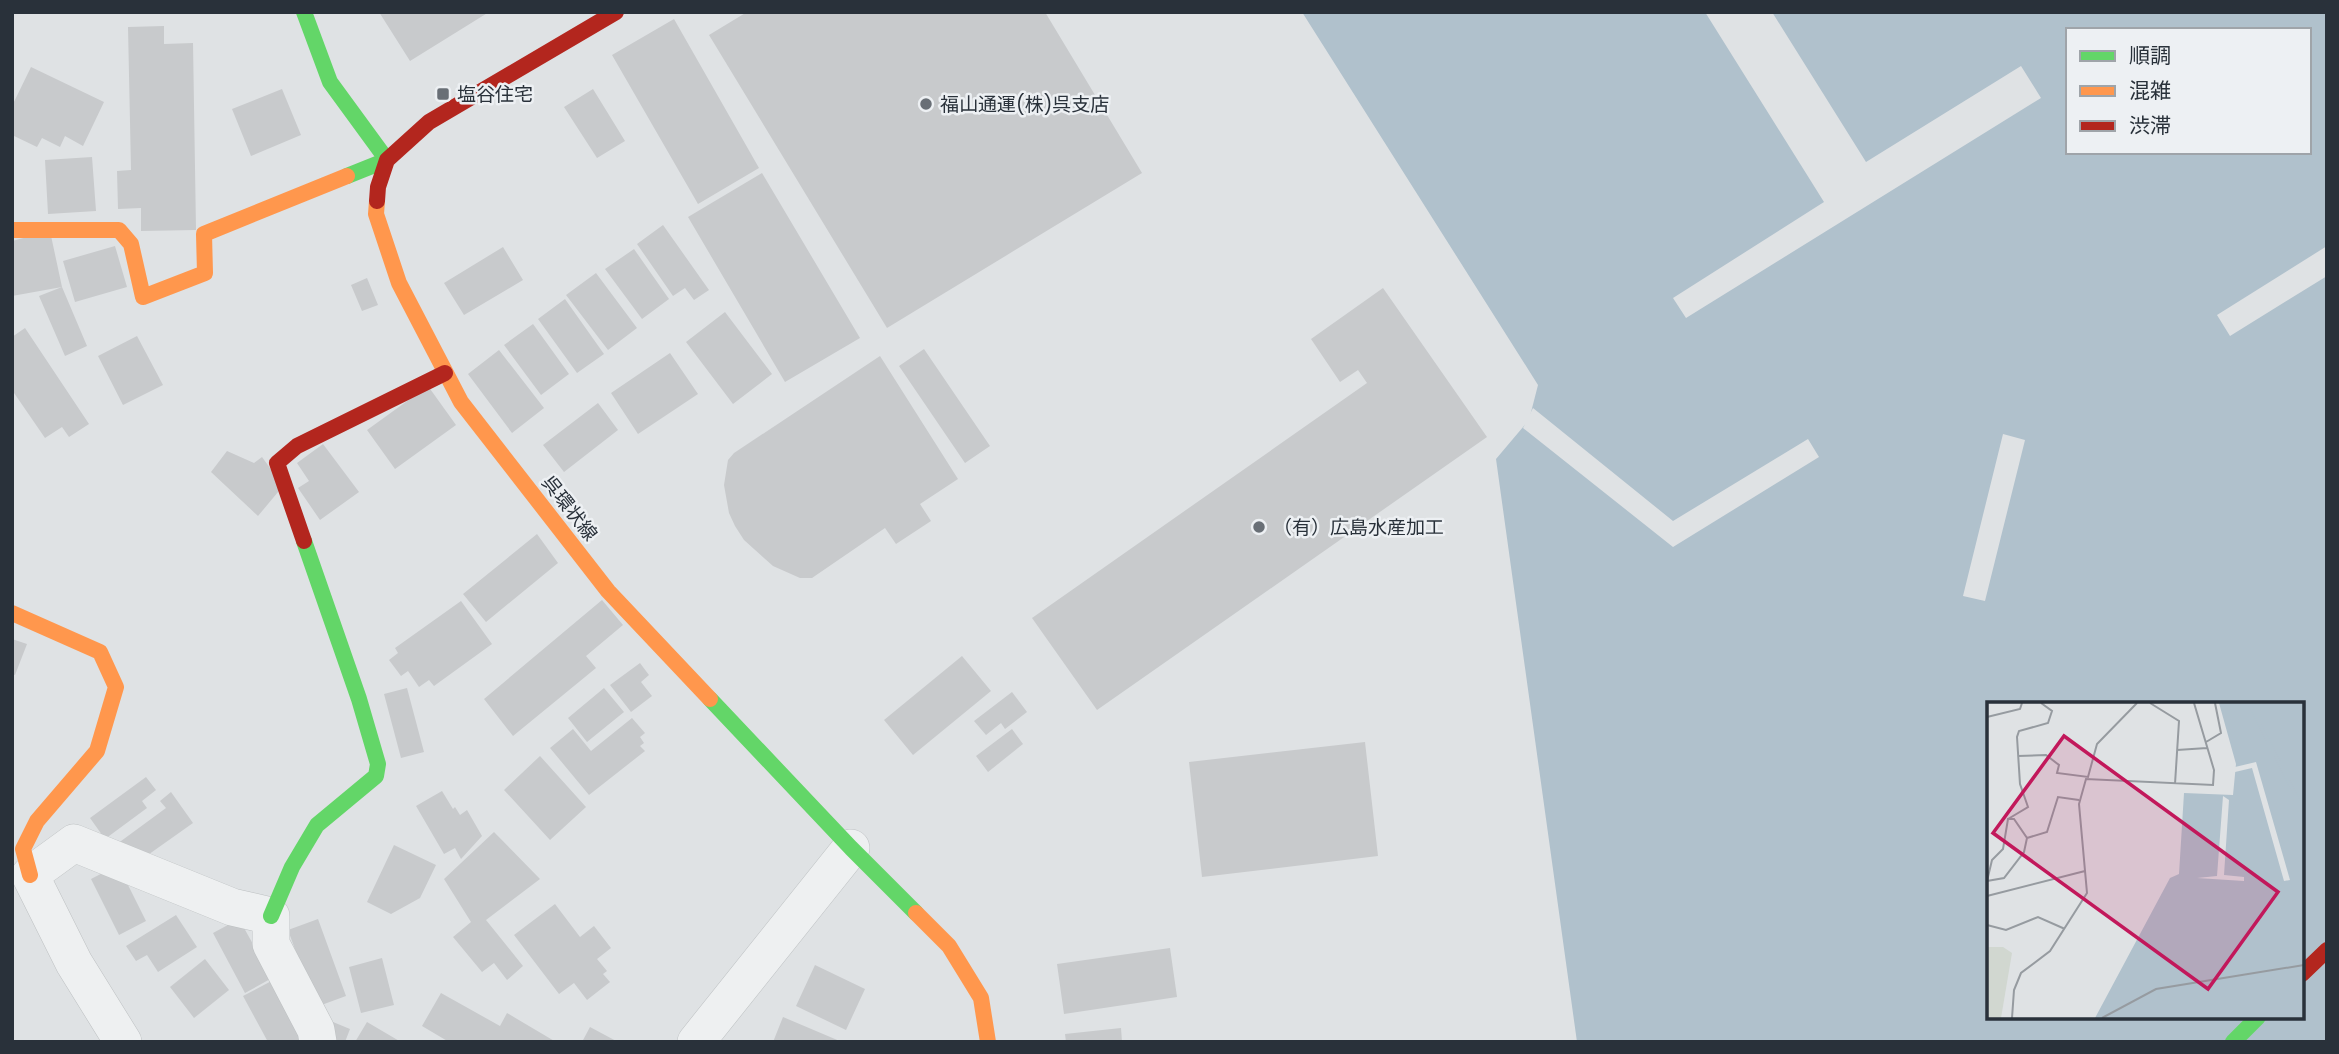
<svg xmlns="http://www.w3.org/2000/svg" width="2339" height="1054" font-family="Poppins,'Noto Sans JP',sans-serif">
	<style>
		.water { fill: #b0c1cc; fill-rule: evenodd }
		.pier { fill: #dfe2e4 }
		.building { fill: #c8cacc }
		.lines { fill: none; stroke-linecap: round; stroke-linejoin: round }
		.street-casing { stroke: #bdc0c2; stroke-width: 38 }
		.street { stroke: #eef0f1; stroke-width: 37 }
		.fast { stroke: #63d668; stroke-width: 16 }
		.slow { stroke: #ff974d; stroke-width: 16 }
		.jam { stroke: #b3261e; stroke-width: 16 }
		.poi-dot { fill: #696f76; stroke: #edf0f3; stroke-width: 2.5 }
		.labels { text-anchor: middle; stroke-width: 5; stroke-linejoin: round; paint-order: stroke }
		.poi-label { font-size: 19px; fill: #29313a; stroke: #edf0f3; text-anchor: start }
		.street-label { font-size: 19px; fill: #29313a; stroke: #edf0f3 }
		.inset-river { fill: none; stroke: #b0c1cc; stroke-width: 3.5 }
		.inset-road { fill: none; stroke: #969ba0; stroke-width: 2 }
		.view { fill: #c2185b; fill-opacity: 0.15; stroke: #c2185b; stroke-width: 3.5 }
		.inset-edge { fill: none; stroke: #29313a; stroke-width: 3.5 }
	</style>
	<rect width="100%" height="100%" fill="#dfe2e4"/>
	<!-- water -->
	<path class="water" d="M 1302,12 L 2327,12 L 2327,1042 L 1577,1042 L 1496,459 L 1529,420 L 1538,385 ZM 2068,30 L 2309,30 L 2309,152 L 2068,152 ZM 1989,704 L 2302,704 L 2302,1017 L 1989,1017 Z"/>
	<!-- pier -->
	<path class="pier" d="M 1705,12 L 1772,12 L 1866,162 L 2021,66 L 2041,98 L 1686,318 L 1673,298 L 1824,202 Z
		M 2327,246 L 2327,276 L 2230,336 L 2217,315 Z
		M 1533,408 L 1673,521 L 1808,439 L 1819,457 L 1673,547 L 1523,428 Z
		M 2003,434 L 2025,440 L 1985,601 L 1963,596 Z"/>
	<!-- building -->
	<path class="building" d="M 379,12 L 489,12 L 410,61 Z
		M 747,12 L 1045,12 L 1142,173 L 887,328 L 709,35 Z
		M 674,19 L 759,168 L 698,204 L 612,55 Z
		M 164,26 L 164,44 L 193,43 L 196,230 L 141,231 L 141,208 L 118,209 L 117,171 L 131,170 L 128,27 Z
		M 31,67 L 104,102 L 83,146 L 65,136 L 60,147 L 42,138 L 37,147 L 12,135 L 12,106 Z
		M 282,89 L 301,135 L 251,156 L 232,109 Z
		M 593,89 L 625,141 L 597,158 L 564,107 Z
		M 92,157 L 96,211 L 48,214 L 45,160 Z
		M 762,173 L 860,338 L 785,382 L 688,217 Z
		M 663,225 L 709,290 L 694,300 L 685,288 L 673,296 L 637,244 Z
		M 50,231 L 62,287 L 87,346 L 65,356 L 39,296 L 62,287 L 12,296 L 12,241 Z
		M 115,246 L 127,287 L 75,302 L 63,261 Z
		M 503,247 L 523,280 L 464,315 L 444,283 Z
		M 634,249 L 669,299 L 642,319 L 605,269 Z
		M 596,273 L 637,328 L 608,350 L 566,295 Z
		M 367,278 L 378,305 L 362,311 L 351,285 Z
		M 1383,288 L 1487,437 L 1097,710 L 1032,618 L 1367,383 L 1358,370 L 1340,382 L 1311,339 Z
		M 565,299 L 604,354 L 577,373 L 538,319 Z
		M 725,312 L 772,374 L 733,404 L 686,342 Z
		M 533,324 L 569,374 L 541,395 L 504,345 Z
		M 25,328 L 89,424 L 69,437 L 62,427 L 45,438 L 12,390 L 12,337 Z
		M 137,336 L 163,385 L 123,405 L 98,356 Z
		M 924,349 L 990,446 L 965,463 L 899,366 Z
		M 499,350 L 544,408 L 512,433 L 468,374 Z
		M 670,353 L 698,394 L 638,434 L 611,393 Z
		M 880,356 L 958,479 L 920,504 L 931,521 L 896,544 L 885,528 L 812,578 L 800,578 L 773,566 L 744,540 L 735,526 L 729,513 L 724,485 L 728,460 L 734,453 Z
		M 428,386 L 456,425 L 395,469 L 367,430 Z
		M 598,403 L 618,430 L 564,472 L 543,445 Z
		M 323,444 L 359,492 L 320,520 L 298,488 L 309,481 L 297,463 Z
		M 227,451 L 254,463 L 262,457 L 283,486 L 258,516 L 211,472 Z
		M 537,534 L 558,563 L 486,622 L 463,594 Z
		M 602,600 L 623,625 L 586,656 L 596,668 L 513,736 L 484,699 Z
		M 461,601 L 492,644 L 434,686 L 429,680 L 419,687 L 408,671 L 401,676 L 389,660 L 398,653 L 395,648 Z
		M 12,639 L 27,644 L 15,675 L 12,674 Z
		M 962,656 L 991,691 L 913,755 L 884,720 Z
		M 640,663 L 649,675 L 641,682 L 652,696 L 631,712 L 610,685 Z
		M 407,688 L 424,752 L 401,758 L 384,694 Z
		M 604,688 L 624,712 L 587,742 L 568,718 Z
		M 1012,692 L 1027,712 L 1005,729 L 1001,723 L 986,735 L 974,721 Z
		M 632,718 L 645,733 L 640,737 L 644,743 L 640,746 L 645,751 L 589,795 L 550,748 L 573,729 L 591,751 Z
		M 1012,729 L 1023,744 L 988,772 L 976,756 Z
		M 1365,742 L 1378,856 L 1202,877 L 1189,762 Z
		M 540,756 L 586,807 L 550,840 L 504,790 Z
		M 146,777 L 156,790 L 142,801 L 147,808 L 105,839 L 90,818 Z
		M 442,791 L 453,809 L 455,807 L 460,815 L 467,810 L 482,836 L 461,859 L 455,848 L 444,854 L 416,806 Z
		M 171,792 L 193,823 L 145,857 L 117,844 L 166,808 L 160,801 Z
		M 494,832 L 540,879 L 486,920 L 523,966 L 507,980 L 494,963 L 482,972 L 453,937 L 471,922 L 444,879 Z
		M 394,845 L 436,865 L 420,898 L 391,914 L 367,902 Z
		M 118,865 L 146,921 L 119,935 L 91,879 Z
		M 555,904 L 580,937 L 594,926 L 611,948 L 597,959 L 607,971 L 603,974 L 610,982 L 587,1000 L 574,983 L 559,994 L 514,935 Z
		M 176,915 L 197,947 L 158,972 L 147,955 L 136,961 L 126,946 Z
		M 239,919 L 272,978 L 245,993 L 213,933 Z
		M 318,919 L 346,996 L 316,1007 L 288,930 Z
		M 1170,948 L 1177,997 L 1064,1014 L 1057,964 Z
		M 382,958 L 394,1005 L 361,1013 L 349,967 Z
		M 205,959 L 229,990 L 194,1018 L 170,987 Z
		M 815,965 L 865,989 L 846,1030 L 796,1006 Z
		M 279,977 L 310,1034 L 299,1042 L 268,1042 L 243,996 Z
		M 441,993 L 500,1026 L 507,1013 L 556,1042 L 449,1042 L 422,1026 Z
		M 783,1017 L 842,1042 L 773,1042 Z
		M 333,1022 L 350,1029 L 345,1042 L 325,1042 Z
		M 367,1022 L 401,1042 L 355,1042 Z
		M 590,1027 L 618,1042 L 582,1042 Z
		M 1121,1028 L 1122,1042 L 1066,1042 L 1065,1034 Z"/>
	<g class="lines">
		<defs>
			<path id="street" d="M 123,1042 L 74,963 L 30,875 L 74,843 L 232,907 L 271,916 L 271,944 L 316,1030 L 318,1042
				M 696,1042 L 851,848"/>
		</defs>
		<!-- street casing -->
		<use href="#street" class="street-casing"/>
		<!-- street -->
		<use href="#street" class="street"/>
		<!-- fast -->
		<path class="fast" d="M 304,12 L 330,82 L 387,160 L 347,176
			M 710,699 L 851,848 L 916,913
			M 271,916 L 292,867 L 317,825 L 376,776 L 378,764 L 359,699 L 304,541
			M 2233,1042 L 2258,1017"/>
		<!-- slow -->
		<path class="slow" d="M 377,201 L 376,214 L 399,283 L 461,402 L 608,591 L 710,699
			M 12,230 L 119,230 L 131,244 L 143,297 L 205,273 L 204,234 L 347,176
			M 12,613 L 100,652 L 116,687 L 97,751 L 37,821 L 23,849 L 30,875
			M 916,913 L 949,946 L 981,998 L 988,1042"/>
		<!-- jam -->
		<path class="jam" d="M 377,201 L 378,187 L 387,160 L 429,122 L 616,12
			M 304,541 L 277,463 L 297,446 L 445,373
			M 2302,974 L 2327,950"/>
	</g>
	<!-- markers -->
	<g class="poi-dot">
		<rect x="436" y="87" width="14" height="14" rx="3.5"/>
		<circle cx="926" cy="104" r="7"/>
		<circle cx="1259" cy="527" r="7"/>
	</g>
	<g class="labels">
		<!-- poi labels -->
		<g class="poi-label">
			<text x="457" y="101">塩谷住宅</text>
			<text x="940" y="111">福山通運(株)呉支店</text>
			<text x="1273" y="534">（有）広島水産加工</text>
		</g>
		<!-- street labels -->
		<g class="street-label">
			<text transform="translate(570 508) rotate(52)" y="7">呉環状線</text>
		</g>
	</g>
	<!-- overview -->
	<g transform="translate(1987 702)">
		<rect width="317" height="317" fill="#dfe2e4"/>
		<path d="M 16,245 L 25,251 L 14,316 L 0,316 L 0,245 Z" fill="#d1d7d0"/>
		<path d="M 232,1 L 317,1 L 317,316 L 108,316 L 183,176 L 192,172 L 197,91 L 246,93 L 249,62 Z" fill="#b0c1cc"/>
		<path d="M 269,60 L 303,178 L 297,179 L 265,66 L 248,70 L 248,65 ZM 236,94 L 242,98 L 237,173 L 257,175 L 257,179 L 210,176 L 230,174 Z" fill="#dfe2e4"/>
		<path class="inset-river" d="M 262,1 L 317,110"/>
		<path class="inset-road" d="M 163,1 L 192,19 L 188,82M 0,15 L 33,7 L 35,1M 219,40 L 234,31 L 228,1M 190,48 L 220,46M 31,54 L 59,53 L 72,63 L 70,71 L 101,75 L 110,42 L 150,1M 21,117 L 41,105 L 33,82 L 30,35 L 32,29 L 61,21 L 65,9 L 54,1M 40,136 L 60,130 L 71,95 L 92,98M 0,179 L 5,158 L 16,147 L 21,117 L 27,117 L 40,136 L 37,150 L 17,176 L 0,179M 0,194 L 98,169M 0,223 L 19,228 L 51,215 L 78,227M 25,316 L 27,288 L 34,271 L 63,249 L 100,191 L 92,102 L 99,77 L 226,83 L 227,68 L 207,1M 115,316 L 169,287 L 317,263"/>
		<path class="view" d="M 77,34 L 291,190 L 221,287 L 6,131 Z"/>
		<rect width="317" height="317" class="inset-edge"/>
	</g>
	<!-- border -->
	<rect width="2339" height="1054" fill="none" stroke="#29313a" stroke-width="28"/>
	<!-- legend -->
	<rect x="2066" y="28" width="245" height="126" fill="#edf0f3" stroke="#9fa4a9" stroke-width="2"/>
	<rect x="2080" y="51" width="35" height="10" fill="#63d668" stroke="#9fa4a9" stroke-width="2"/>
	<text x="2129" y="63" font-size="21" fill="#29313a">順調</text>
	<rect x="2080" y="86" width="35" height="10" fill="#ff974d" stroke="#9fa4a9" stroke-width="2"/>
	<text x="2129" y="98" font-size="21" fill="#29313a">混雑</text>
	<rect x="2080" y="121" width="35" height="10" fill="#b3261e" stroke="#9fa4a9" stroke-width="2"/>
	<text x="2129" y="133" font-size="21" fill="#29313a">渋滞</text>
</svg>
